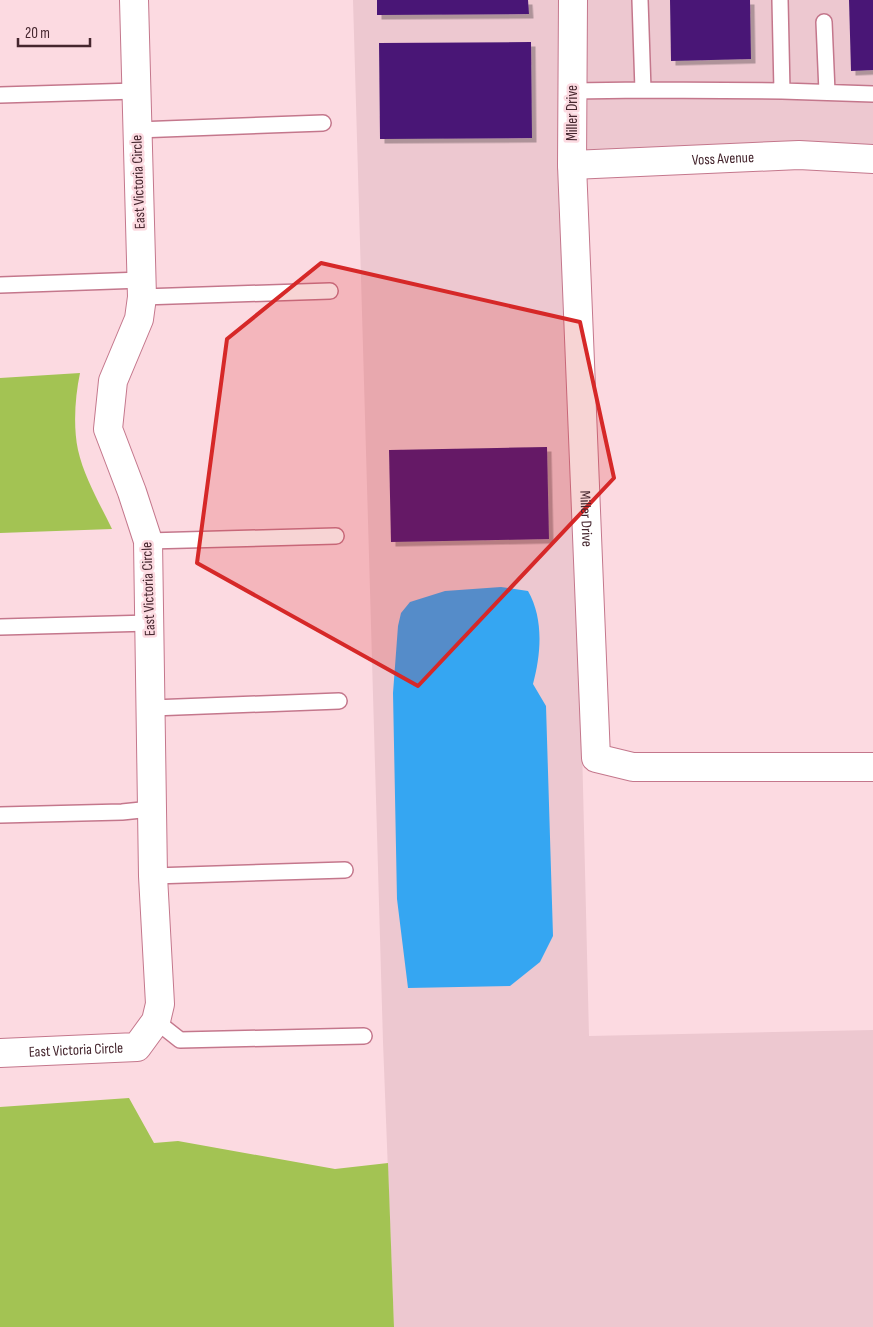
<svg xmlns="http://www.w3.org/2000/svg" width="873" height="1327" font-family="'Sofia Sans Condensed',sans-serif">
	<style>
		.built { fill: #edc8d0 }
		.green { fill: #a3c353 }
		.water { fill: #35a6f2 }
		.building { fill: #4a1976; filter: url(#shadow) }
		.lines { fill: none; stroke-linecap: round; stroke-linejoin: round }
		.lane-casing { stroke: #c4778c; stroke-width: 18 }
		.street-casing { stroke: #c4778c; stroke-width: 30 }
		.lane { stroke: #fff; stroke-width: 15 }
		.street { stroke: #fff; stroke-width: 28 }
		.marked { fill: #d62828; fill-opacity: 0.2; stroke: #d62828; stroke-width: 4; stroke-linejoin: round }
		.labels { text-anchor: middle; stroke-width: 5; stroke-linejoin: round; paint-order: stroke }
		.street-label { font-size: 15px; fill: #45262e; stroke: #fcdae1 }
	</style>
	<defs>
		<filter id="shadow"><feDropShadow dx="4.5" dy="4.5" stdDeviation="0" flood-color="#0004"/></filter>
	</defs>
	<rect width="100%" height="100%" fill="#fcdae1"/>
	<!-- built -->
	<path class="built" d="M 353,0 L 564,0 L 589,1036 L 873,1030 L 873,1327 L 394,1327 L 383,1042 Z
		M 580,0 L 873,0 L 873,163 L 579,155 Z"/>
	<!-- green -->
	<path class="green" d="M 80,373 C 75,397 73,426 78,450 C 84,477 100,504 112,529 L 0,533 L 0,378 Z
		M 129,1098 L 154,1143 L 178,1141 L 335,1169 L 388,1163 L 394,1327 L 0,1327 L 0,1107 Z"/>
	<!-- water -->
	<path class="water" d="M 501,587 L 528,591 C 544,619 541,654 533,684 L 546,706 L 553,936 L 540,962 L 510,986 L 408,988 L 397,899 L 393,693 L 398,626 L 401,613 L 410,602 L 445,591 Z"/>
	<!-- building -->
	<path class="building" d="M 377,0 L 528,0 L 529,14 L 377,15 Z
		M 670,0 L 750,0 L 751,59 L 671,61 Z
		M 849,0 L 873,0 L 873,70 L 851,71 Z
		M 531,42 L 532,138 L 380,139 L 379,43 Z
		M 547,447 L 549,539 L 391,542 L 389,450 Z"/>
	<g class="lines">
		<defs>
			<path id="lane" d="M 824,22 L 827,92
				M 643,90 L 782,91 L 780,0
				M 572,91 L 643,90 L 640,0
				M 782,91 L 873,94
				M 0,95 L 136,91
				M 137,130 L 323,123
				M 0,285 L 142,280
				M 142,297 L 330,291
				M 148,541 L 336,536
				M 0,627 L 150,623
				M 152,708 L 339,701
				M 0,815 L 122,812 L 151,809
				M 153,876 L 345,870
				M 156,1021 L 180,1040 L 364,1036"/>
			<g id="street">
				<path id="s1" d="M 573,0 L 572,165 L 596,758 L 633,767 L 873,767"/>
				<path id="s2" d="M 572,165 L 799,155 L 873,159"/>
				<path id="s3" d="M 0,1053 L 137,1047 L 156,1021 L 160,1004 L 153,876 L 148,541 L 132,492 L 108,429 L 113,381 L 139,319 L 142,297 L 134,0"/>
			</g>
		</defs>
		<!-- lane casing -->
		<use href="#lane" class="lane-casing"/>
		<!-- street casing -->
		<use href="#street" class="street-casing"/>
		<!-- lane -->
		<use href="#lane" class="lane"/>
		<!-- street -->
		<use href="#street" class="street"/>
	</g>
	<!-- marked area -->
	<path class="marked" d="M 321,263 L 580,322 L 614,478 L 418,686 L 197,563 L 227,339 Z"/>
	<g class="labels">
		<!-- street labels -->
		<g class="street-label">
			<text transform="translate(572 113) rotate(-90)" y="5">Miller Drive</text>
			<text dy="5" stroke="none"><textPath href="#s2" startOffset="151">Voss Avenue</textPath></text>
			<text transform="translate(138 182) rotate(-92)" y="5">East Victoria Circle</text>
			<text dy="5" stroke="none"><textPath href="#s1" startOffset="519">Miller Drive</textPath></text>
			<text transform="translate(148 589) rotate(-92)" y="5">East Victoria Circle</text>
			<text dy="5" stroke="none"><textPath href="#s3" startOffset="76">East Victoria Circle</textPath></text>
		</g>
	</g>
	<!-- scale -->
	<path d="M18 38v8h72v-8" fill="none" stroke="#45262e" stroke-width="2.5"/>
	<text x="25" y="38" font-size="15" fill="#45262e" stroke="#fcdae1" stroke-width="4" paint-order="stroke">20 m</text>
</svg>
